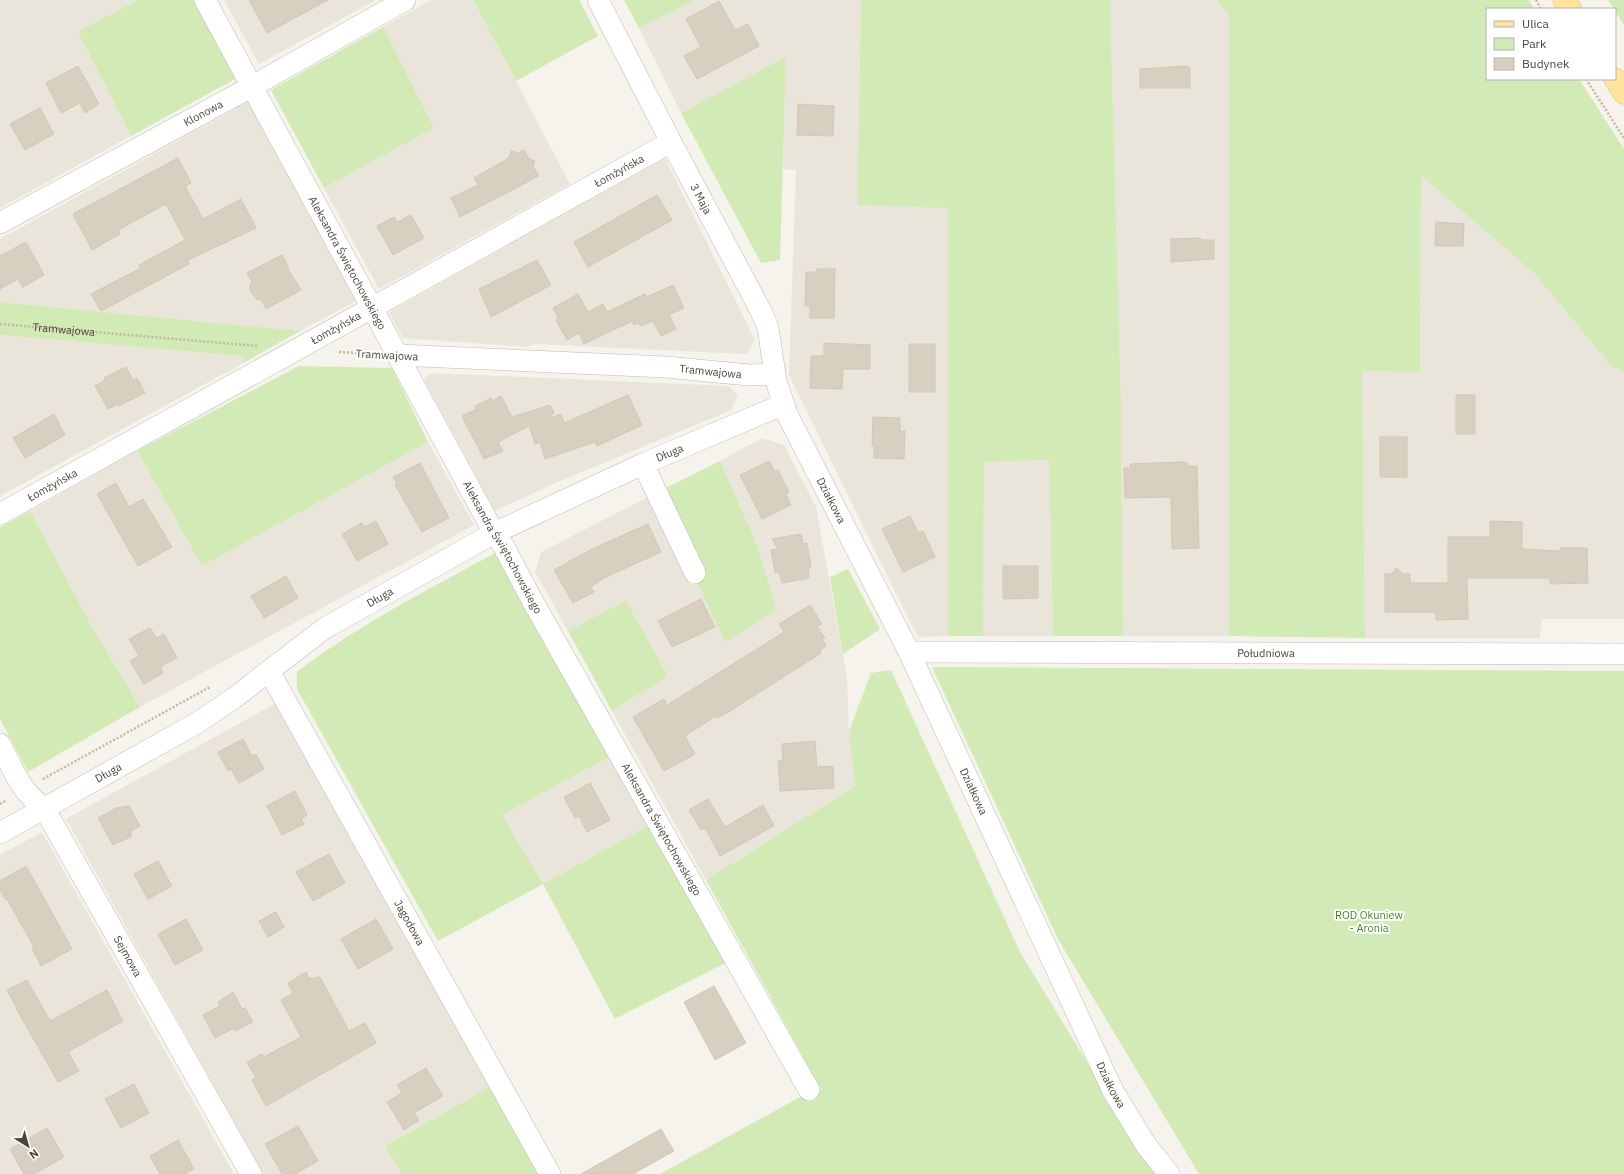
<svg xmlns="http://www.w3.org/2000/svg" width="1624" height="1174" font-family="'IBM Plex Sans',sans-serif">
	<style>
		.residential { fill: #eae5da }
		.green { fill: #d2eab5 }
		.building { fill: #d8cfc1; stroke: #d3c7b4 }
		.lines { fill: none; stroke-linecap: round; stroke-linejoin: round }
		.minor-casing { stroke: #c2bbae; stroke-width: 22 }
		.major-casing { stroke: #e6c16a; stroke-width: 23 }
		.path { stroke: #c4b79f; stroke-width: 2.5; stroke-dasharray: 2 2; stroke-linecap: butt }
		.minor { stroke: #fff; stroke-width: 21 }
		.major { stroke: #ffe39c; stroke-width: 22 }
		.labels { text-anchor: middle; stroke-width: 4; stroke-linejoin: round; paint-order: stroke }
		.street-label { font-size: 11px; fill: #4b4439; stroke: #fff }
		.park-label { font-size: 11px; fill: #4a7f2a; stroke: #fff }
	</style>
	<rect width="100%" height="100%" fill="#f6f3ec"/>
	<!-- residential -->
	<path class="residential" d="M 0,0 L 137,0 L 78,32 L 131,136 L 0,208 Z
		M 224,0 L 376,0 L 259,64 Z
		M 431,0 L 473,0 L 570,184 L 379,289 L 324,188 L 434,128 L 383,27 Z
		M 695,0 L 861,0 L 857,205 L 948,207 L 948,636 L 919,637 L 912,626 L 789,375 L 796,170 L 783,169 L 786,58 L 681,113 L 639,28 Z
		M 1110,0 L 1216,0 L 1229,14 L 1229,636 L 1123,636 L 1121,402 Z
		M 248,102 L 356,301 L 300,331 L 0,302 L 0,239 Z
		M 665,158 L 755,340 L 746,354 L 533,344 L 528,347 L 403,338 L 389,312 Z
		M 1421,174 L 1535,274 L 1610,365 L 1624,373 L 1624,619 L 1542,619 L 1540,638 L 1365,638 L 1362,371 L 1420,372 Z
		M 0,335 L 242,356 L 245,362 L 0,496 Z
		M 431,373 L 728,386 L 738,395 L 731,410 L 553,484 L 495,511 L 424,379 Z
		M 762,438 L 784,445 L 816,507 L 847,678 L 849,731 L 855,786 L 706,880 L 612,711 L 668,676 L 626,602 L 568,631 L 535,572 L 541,552 L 650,496 L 690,585 L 697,582 L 725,642 L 754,538 L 720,461 Z
		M 428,442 L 474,525 L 140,707 L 92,627 L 30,511 L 137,451 L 202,566 Z
		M 1049,460 L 1053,636 L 983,636 L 984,462 Z
		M 276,703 L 490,1087 L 386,1145 L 402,1174 L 263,1174 L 66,819 Z
		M 609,757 L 648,826 L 543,884 L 502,815 Z
		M 42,832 L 234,1174 L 0,1174 L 0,855 Z"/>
	<!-- green -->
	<path class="green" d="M 137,0 L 195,0 L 235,79 L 131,136 L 78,32 Z
		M 473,0 L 579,0 L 598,36 L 516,81 Z
		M 624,0 L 695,0 L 639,28 Z
		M 861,0 L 1110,0 L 1121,402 L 1123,636 L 1053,636 L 1049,460 L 984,462 L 983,636 L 948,636 L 948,208 L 857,205 Z
		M 1216,0 L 1529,0 L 1534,9 L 1487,9 L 1487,79 L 1579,79 L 1624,149 L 1624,373 L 1610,365 L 1535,274 L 1421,175 L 1420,372 L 1362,371 L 1365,638 L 1229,636 L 1229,15 Z
		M 1608,0 L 1624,0 L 1624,25 Z
		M 383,27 L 434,128 L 324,188 L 271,90 Z
		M 786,57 L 780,260 L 761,263 L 681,113 Z
		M 0,302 L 300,331 L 245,362 L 242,356 L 0,335 Z
		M 299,366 L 392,368 L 428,442 L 202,566 L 137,451 Z
		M 720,461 L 754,538 L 777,610 L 725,642 L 697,582 L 705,577 L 664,489 Z
		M 30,511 L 92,627 L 140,707 L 28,772 L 0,719 L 0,527 Z
		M 495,553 L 609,757 L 502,815 L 543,884 L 648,826 L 725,963 L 615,1019 L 543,884 L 438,941 L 297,689 L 297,672 C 358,625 428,590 495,553 Z
		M 848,569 L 880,629 L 843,654 L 830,577 Z
		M 626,601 L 668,676 L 612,711 L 568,631 Z
		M 932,667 L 1624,671 L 1624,1174 L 1199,1174 L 1059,941 Z
		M 891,670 L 1020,952 L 1155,1174 L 660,1174 L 800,1097 L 821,1089 L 706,880 L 855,786 L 849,731 L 871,673 Z
		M 490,1087 L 540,1174 L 402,1174 L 385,1146 Z"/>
	<!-- building -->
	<path class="building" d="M 249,0 L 328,0 L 267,33 Z
		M 719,1 L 735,30 L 748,24 L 759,46 L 697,79 L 684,56 L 701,47 L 686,19 Z
		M 78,66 L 99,104 L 85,113 L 80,103 L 61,113 L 46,83 Z
		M 1188,66 L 1188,68 L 1190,68 L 1190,88 L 1140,88 L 1140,69 Z
		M 798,104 L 834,106 L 833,136 L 797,135 Z
		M 40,108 L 54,134 L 25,150 L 10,124 Z
		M 524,150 L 529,159 L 535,161 L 533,167 L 539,176 L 460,217 L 451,198 L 478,185 L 474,178 L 509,158 L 511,151 L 518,153 Z
		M 178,158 L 191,183 L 185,186 L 203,219 L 241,199 L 256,228 L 188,260 L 189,264 L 101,311 L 91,294 L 141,268 L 139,265 L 185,240 L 166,204 L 118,230 L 120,234 L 92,250 L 73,214 Z
		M 657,195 L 672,220 L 588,267 L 574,242 Z
		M 411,215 L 424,238 L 393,255 L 377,226 L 394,217 L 397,222 Z
		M 1436,222 L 1464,224 L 1463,246 L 1435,246 Z
		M 1200,238 L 1201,240 L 1214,240 L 1214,259 L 1171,262 L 1171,239 Z
		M 26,242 L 44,275 L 23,287 L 18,279 L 0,289 L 0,256 Z
		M 282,255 L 288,266 L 288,269 L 301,290 L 266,309 L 261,299 L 258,300 L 250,291 L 250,284 L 252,282 L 247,273 Z
		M 537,260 L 551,285 L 491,317 L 479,289 Z
		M 817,269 L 835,269 L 834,318 L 810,318 L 810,306 L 805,306 L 806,272 L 817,272 Z
		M 673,285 L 684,308 L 669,315 L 676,329 L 661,336 L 653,321 L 641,326 L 639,323 L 634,325 L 632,321 L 584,344 L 579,333 L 567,340 L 556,320 L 558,318 L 553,308 L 578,294 L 588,312 L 603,304 L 607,312 L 645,294 L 647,297 Z
		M 824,343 L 870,345 L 870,369 L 843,369 L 842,389 L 810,388 L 811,356 L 824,356 Z
		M 909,344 L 935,344 L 935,392 L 909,392 Z
		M 126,367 L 133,380 L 137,378 L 145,393 L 119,406 L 118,404 L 108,409 L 95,386 L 105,380 L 104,378 Z
		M 628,395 L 642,425 L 597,446 L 595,442 L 545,459 L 540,442 L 535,444 L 529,426 L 498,442 L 503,451 L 484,459 L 462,416 L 477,409 L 475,406 L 491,398 L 492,401 L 501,396 L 512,417 L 550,405 L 554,413 L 550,416 L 550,418 L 561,414 L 564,423 Z
		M 1456,395 L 1475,395 L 1475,434 L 1456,434 Z
		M 54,414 L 65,435 L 25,458 L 13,438 Z
		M 873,417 L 900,418 L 900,431 L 905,431 L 904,459 L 874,458 L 874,446 L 872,446 Z
		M 1380,437 L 1407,437 L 1407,477 L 1380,477 Z
		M 769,461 L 775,472 L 778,470 L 789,492 L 786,494 L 791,505 L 762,519 L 740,475 Z
		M 1181,462 L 1187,463 L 1188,466 L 1197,466 L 1199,548 L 1172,549 L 1171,497 L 1125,498 L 1124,468 L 1131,468 L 1130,464 Z
		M 420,463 L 449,518 L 422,532 L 395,485 L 397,484 L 393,477 Z
		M 116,483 L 129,507 L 143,499 L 172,547 L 138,566 L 97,494 Z
		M 910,516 L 918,533 L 923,531 L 935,557 L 903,572 L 882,529 Z
		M 376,521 L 388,544 L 357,561 L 342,534 L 362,523 L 364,527 Z
		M 1490,521 L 1522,522 L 1522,549 L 1560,551 L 1560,548 L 1587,548 L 1588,583 L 1550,584 L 1550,578 L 1467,578 L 1468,619 L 1436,620 L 1436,612 L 1385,612 L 1385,574 L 1392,574 L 1396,568 L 1403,574 L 1410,574 L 1410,583 L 1448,583 L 1448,537 L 1490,537 Z
		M 648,524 L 661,552 L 604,578 L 591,587 L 594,592 L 573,603 L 554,570 L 588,551 Z
		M 801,534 L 803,544 L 807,543 L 811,567 L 808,568 L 809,578 L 782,583 L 779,572 L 775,573 L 771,550 L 778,549 L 772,539 Z
		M 1003,566 L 1038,566 L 1038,598 L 1003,599 Z
		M 286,576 L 298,598 L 264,618 L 251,596 Z
		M 701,599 L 715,627 L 672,647 L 658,621 Z
		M 810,605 L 822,624 L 817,626 L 825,638 L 822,639 L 826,646 L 820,650 L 821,653 L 727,713 L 717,718 L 716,716 L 685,736 L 695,754 L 664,771 L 633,717 L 664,699 L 667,705 L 765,644 L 784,632 L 779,624 Z
		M 150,628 L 157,638 L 164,634 L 177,658 L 160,667 L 163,673 L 144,684 L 130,661 L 139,656 L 129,639 Z
		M 243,739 L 252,756 L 256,754 L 264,769 L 239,783 L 231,769 L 228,771 L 218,752 Z
		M 815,741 L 817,767 L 833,766 L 834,788 L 780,791 L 778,761 L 783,761 L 782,744 Z
		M 590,783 L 610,820 L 587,832 L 579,816 L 575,818 L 564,797 Z
		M 295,791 L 307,815 L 301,819 L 304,824 L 282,835 L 267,806 Z
		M 708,799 L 725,827 L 763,805 L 774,826 L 720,856 L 705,828 L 701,830 L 689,810 Z
		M 129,806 L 140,826 L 130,832 L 132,836 L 113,845 L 98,818 L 116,808 Z
		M 329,854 L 345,883 L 313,901 L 296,872 Z
		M 158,861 L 172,886 L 148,899 L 134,874 Z
		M 26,866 L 72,949 L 41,966 L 32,948 L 34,947 L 7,899 L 6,900 L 0,890 L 0,881 Z
		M 276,912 L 284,927 L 268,937 L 259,921 Z
		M 186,919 L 203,950 L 175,965 L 158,934 Z
		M 376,919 L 393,949 L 358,969 L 341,939 Z
		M 306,972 L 309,979 L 320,977 L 349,1031 L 365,1023 L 376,1043 L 266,1106 L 252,1080 L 256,1078 L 247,1062 L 262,1054 L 264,1057 L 301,1037 L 281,1000 L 293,993 L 288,983 Z
		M 27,980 L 50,1021 L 107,990 L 123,1021 L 68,1052 L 79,1071 L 58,1082 L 16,1008 L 17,1008 L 7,990 Z
		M 714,986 L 746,1043 L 715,1060 L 684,1002 Z
		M 233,992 L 242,1009 L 245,1008 L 253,1022 L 235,1031 L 234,1028 L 215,1038 L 203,1015 L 220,1006 L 218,1002 Z
		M 426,1068 L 443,1096 L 414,1113 L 419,1120 L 404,1130 L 387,1102 L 402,1093 L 397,1085 Z
		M 134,1084 L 149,1113 L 121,1128 L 105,1099 Z
		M 298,1126 L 318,1161 L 295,1174 L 282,1174 L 265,1144 Z
		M 47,1128 L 64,1157 L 34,1174 L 24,1174 L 10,1149 Z
		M 661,1129 L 674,1151 L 633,1174 L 581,1174 Z
		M 178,1140 L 194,1169 L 184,1174 L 160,1174 L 150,1156 Z"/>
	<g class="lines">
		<defs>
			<g id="minor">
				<path id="s2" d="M 205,0 L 494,533 L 503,545 L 532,600 L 809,1090"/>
				<path id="s3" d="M 598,0 L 671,142 L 762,313 L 768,328 L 776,381 L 787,414 L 909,652 L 1113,1091 L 1146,1145 L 1169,1174"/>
				<path id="s4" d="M 0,223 L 253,86 L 405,0"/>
				<path id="s5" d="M 398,355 L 666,367 L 749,375 L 774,374"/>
				<path d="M 643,464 L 695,573"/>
				<path id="s6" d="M 0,514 L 671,142"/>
				<path id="s7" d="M 909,652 L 1624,654"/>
				<path id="s8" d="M 269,671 L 550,1174"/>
				<path id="s9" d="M 0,744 C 13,769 20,791 44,808 L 251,1174"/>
				<path id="s10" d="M 0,833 L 197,723 L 234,698 L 325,628 L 494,533 L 643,464 L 784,404"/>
			</g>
			<path id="major" d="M 1564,0 L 1570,9
				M 1615,79 L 1624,93"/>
		</defs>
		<!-- minor casing -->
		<use href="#minor" class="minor-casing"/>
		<!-- major casing -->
		<use href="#major" class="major-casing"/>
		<!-- path -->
		<g class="path">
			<path d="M 1536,0 L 1541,9"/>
			<path d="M 1586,79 L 1624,138"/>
			<path id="s1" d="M 0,324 L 258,346"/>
			<path d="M 339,352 L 374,354"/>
			<path d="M 43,779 L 210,687"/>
			<path d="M 0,804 L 7,800"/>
		</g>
		<!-- minor -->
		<use href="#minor" class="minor"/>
		<!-- major -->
		<use href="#major" class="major"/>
	</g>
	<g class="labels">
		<!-- street labels -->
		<g class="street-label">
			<text dy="4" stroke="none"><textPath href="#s4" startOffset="231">Klonowa</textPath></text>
			<text dy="4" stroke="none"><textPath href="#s6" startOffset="708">Łomżyńska</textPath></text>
			<text dy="4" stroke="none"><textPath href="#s3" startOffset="224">3 Maja</textPath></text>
			<text dy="4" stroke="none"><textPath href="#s2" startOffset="299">Aleksandra Świętochowskiego</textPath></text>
			<text dy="4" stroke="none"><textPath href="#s6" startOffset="384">Łomżyńska</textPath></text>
			<text dy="4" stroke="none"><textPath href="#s1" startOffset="64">Tramwajowa</textPath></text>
			<text transform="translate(387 355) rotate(3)" y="4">Tramwajowa</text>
			<text dy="4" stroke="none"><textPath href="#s5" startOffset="313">Tramwajowa</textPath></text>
			<text dy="4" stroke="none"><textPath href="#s10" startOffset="772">Długa</textPath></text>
			<text dy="4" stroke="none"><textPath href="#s6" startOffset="60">Łomżyńska</textPath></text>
			<text dy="4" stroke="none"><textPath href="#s3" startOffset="555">Działkowa</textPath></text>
			<text dy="4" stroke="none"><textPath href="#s2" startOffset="623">Aleksandra Świętochowskiego</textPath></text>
			<text dy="4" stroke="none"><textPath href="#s10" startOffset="448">Długa</textPath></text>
			<text dy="4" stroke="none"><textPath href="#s7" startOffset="357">Południowa</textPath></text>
			<text dy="4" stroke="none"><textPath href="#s10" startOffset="124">Długa</textPath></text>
			<text dy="4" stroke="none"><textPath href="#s3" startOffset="879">Działkowa</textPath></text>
			<text dy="4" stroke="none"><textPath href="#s2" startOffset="947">Aleksandra Świętochowskiego</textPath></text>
			<text dy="4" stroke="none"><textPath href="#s8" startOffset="288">Jagodowa</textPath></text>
			<text dy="4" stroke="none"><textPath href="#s9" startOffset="249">Sejmowa</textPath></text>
			<text dy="4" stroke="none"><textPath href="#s3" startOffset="1203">Działkowa</textPath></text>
		</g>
		<!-- park labels -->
		<g class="park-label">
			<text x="1369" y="919">ROD Okuniew<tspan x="1369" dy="13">- Aronia</tspan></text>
		</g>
	</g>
	<!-- legend -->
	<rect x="1486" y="8" width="130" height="72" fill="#ffffff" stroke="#b7b4b0"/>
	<rect x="1494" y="21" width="20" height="6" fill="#ffe39c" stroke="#b7b4b0"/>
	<text x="1522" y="28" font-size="12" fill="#4b4439">Ulica</text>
	<rect x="1494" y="38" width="20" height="12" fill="#d2eab5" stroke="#b7b4b0"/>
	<text x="1522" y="48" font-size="12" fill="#4b4439">Park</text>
	<rect x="1494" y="58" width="20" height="12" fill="#d8cfc1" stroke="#b7b4b0"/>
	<text x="1522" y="68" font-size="12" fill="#4b4439">Budynek</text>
	<!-- north arrow -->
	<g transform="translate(28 1146) rotate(143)" stroke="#ffffff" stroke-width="3" paint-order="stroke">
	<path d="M0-3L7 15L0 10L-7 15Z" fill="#4b4439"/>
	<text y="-6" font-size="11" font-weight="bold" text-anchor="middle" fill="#4b4439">N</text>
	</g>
</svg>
